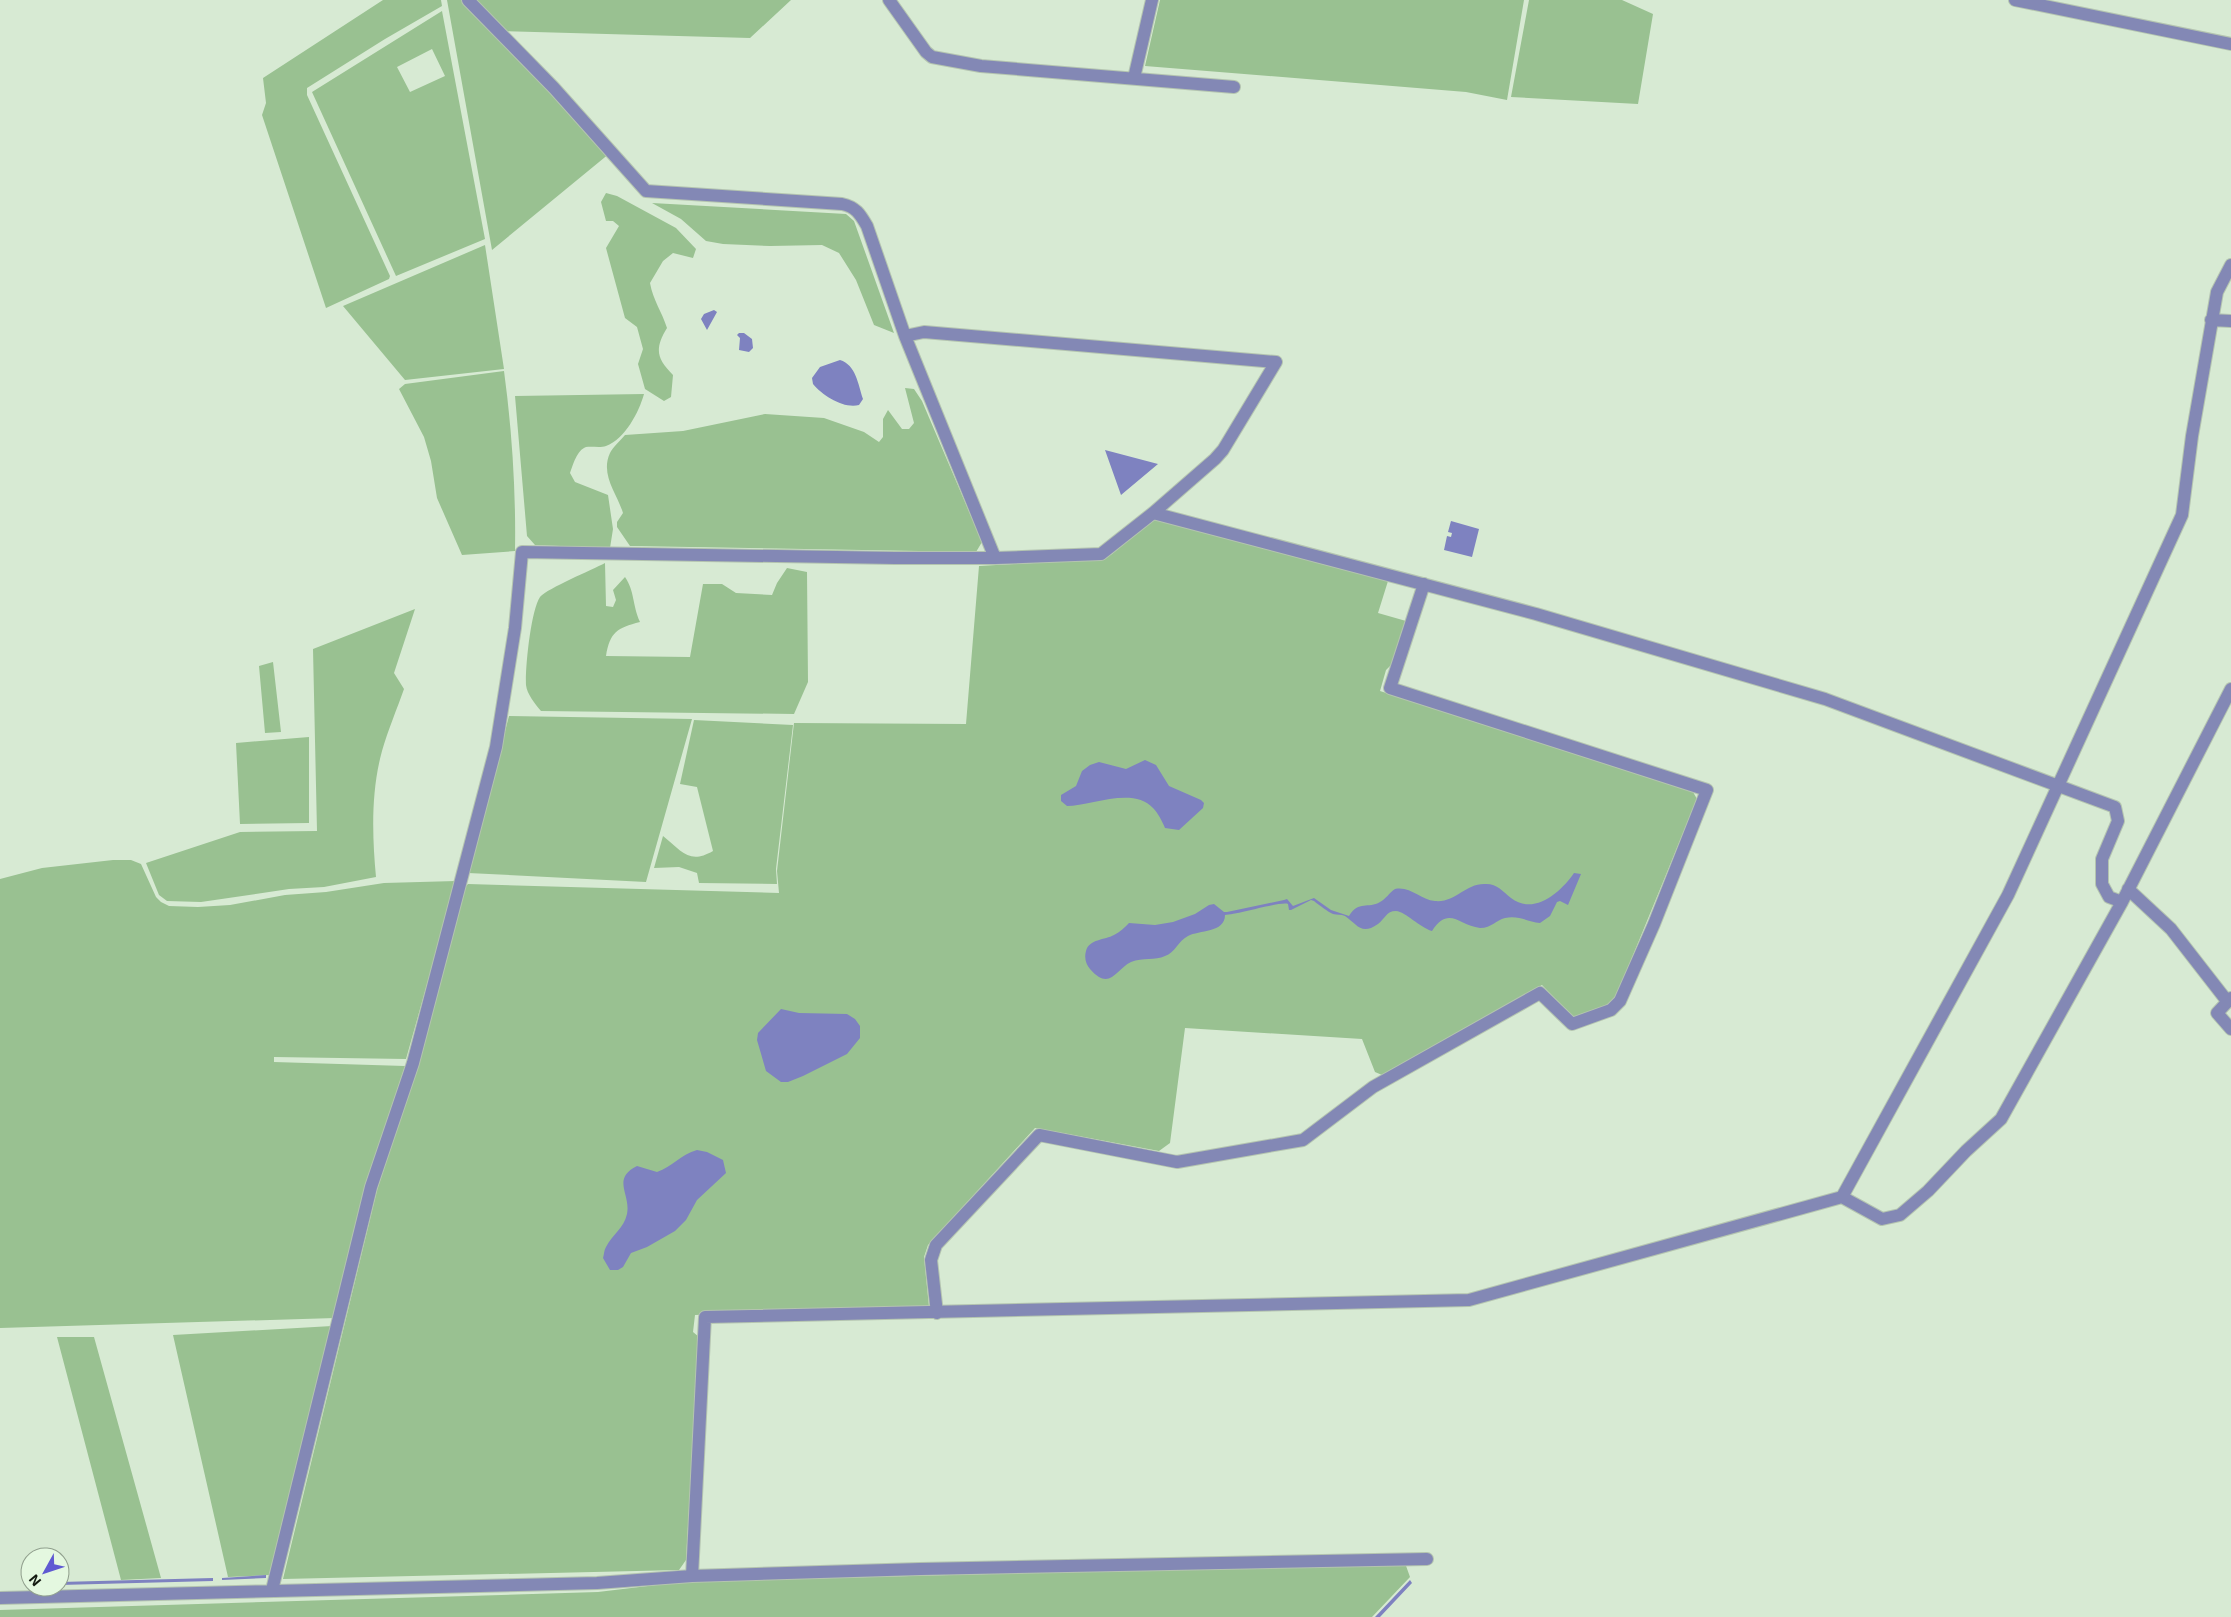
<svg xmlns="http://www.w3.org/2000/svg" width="2231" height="1617" font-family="'Exo 2',sans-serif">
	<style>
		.green { fill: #99c191; fill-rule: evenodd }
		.water { fill: #7e82c0 }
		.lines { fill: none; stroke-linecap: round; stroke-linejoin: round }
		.minor-casing { stroke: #b4c4b0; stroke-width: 14 }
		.minor { stroke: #8388b5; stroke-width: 12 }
	</style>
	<rect width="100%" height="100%" fill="#d7ead3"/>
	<!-- green -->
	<path class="green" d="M 383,0 L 441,0 L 442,6 L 385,39 L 307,88 L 307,95 L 390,276 L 389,279 L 326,308 L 262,115 L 266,103 L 263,78 Z
		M 447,0 L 464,0 L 610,153 L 492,250 Z
		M 471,0 L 791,0 L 750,38 L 501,31 Z
		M 1160,0 L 1524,0 L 1507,100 L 1466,92 L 1145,66 Z
		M 1529,0 L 1622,0 L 1653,14 L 1638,104 L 1511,97 Z
		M 442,11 L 485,239 L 396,276 L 312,92 ZM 432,49 L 445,76 L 410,92 L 397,67 Z
		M 606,193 L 617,196 L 676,228 L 696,249 L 693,258 L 673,253 L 663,261 L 650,283 C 653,300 662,312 667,328 C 654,349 657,359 673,375 L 671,397 L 664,401 L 645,389 L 638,364 L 643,349 L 637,327 L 625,318 L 606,248 L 619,226 L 613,221 L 606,221 L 601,202 Z
		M 652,203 L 846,214 L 854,221 L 894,333 L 874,325 L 856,280 L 839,253 L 822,245 L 770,246 L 723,244 L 706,241 L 681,219 Z
		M 485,245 L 504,369 L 405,380 L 343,306 Z
		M 504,371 C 512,430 516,491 515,551 L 462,555 L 437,498 L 431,461 L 424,437 L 399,389 L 405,384 Z
		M 905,388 L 914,389 L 922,401 L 982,542 L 976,552 L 630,546 L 617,527 L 617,522 L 623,513 C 617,493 600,475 610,453 C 613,447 620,441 625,435 L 683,431 L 765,414 L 824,418 L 864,432 L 879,442 L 883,437 L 883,419 L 888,410 L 902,429 L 909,429 L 914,423 Z
		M 644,394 C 639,412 625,439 606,446 C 600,448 592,446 586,447 C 577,450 573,465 570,473 L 575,482 L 608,495 L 613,529 L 610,548 L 535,545 L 527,536 L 515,396 Z
		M 1154,518 L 1388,581 L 1378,613 L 1406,621 L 1392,664 L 1386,670 L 1380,691 L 1693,792 L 1697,799 L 1615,999 L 1608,1005 L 1576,1018 L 1570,1015 L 1542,985 L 1382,1075 L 1375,1072 L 1362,1039 L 1185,1028 L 1170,1143 L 1159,1151 L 1035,1128 L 928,1245 L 924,1257 L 929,1307 L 695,1315 L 693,1332 L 699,1337 L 686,1560 L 679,1570 L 283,1579 L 377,1190 L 418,1065 L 465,887 L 468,884 L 779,893 L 777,871 L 794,723 L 966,724 L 979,566 L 1102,559 L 1112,554 Z
		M 605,563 L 606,606 L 613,607 L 616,600 L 613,590 L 625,577 C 635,592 632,604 640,622 C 617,628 610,632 606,656 L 690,657 L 703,584 L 722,584 L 736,593 L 772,595 L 777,583 L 787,568 L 807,572 L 808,682 L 794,714 L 541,711 C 535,704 527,694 526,685 C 525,668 531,610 540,597 C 548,588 592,570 605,563 Z
		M 415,609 L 394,673 L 404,689 C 397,709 388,730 382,751 C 371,791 372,835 376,877 L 324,887 L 289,889 L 201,902 L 167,901 L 159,895 L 146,863 L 240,832 L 317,831 L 313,649 Z
		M 273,662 L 281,732 L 265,733 L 259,666 Z
		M 509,716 L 692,719 L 646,882 L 468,873 Z
		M 694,720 L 793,725 L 776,869 L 777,884 L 699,883 L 697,873 L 679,867 L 654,868 L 663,836 C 682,851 689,865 713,851 L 697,787 L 680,784 Z
		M 309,737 L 309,823 L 240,824 L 236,743 Z
		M 113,860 L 131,860 L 141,864 L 156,897 L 161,902 L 169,906 L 198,907 L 230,905 L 285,895 L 326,892 L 384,883 L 456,881 L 406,1059 L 274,1057 L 274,1062 L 405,1066 L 366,1184 L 335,1318 L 0,1328 L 0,879 L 42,868 Z
		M 332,1326 L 269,1575 L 228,1577 L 173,1335 Z
		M 57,1337 L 94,1337 L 161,1578 L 121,1580 Z
		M 1405,1563 L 1410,1577 L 1372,1617 L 0,1617 L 0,1610 L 598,1592 L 681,1582 Z"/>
	<!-- water -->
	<path class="water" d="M 714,310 L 717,312 L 707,330 L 701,319 L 704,314 Z
		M 739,333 L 744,333 L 752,339 L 753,348 L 749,352 L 739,350 L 740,338 L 737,335 Z
		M 840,360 C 856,365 858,384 863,399 L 859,405 C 844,409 823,396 813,384 L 812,378 L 820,367 Z
		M 1105,450 L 1158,464 L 1121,495 Z
		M 1451,521 L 1479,529 L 1472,557 L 1444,550 L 1447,536 L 1451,537 L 1452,533 L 1448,532 Z
		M 1145,760 L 1156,765 L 1169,786 L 1201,800 L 1204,803 L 1203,808 L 1179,830 L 1165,828 C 1162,821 1158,813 1153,808 C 1134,786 1089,806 1067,806 L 1061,801 L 1061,795 L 1076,786 L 1082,771 L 1090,765 L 1099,762 L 1126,769 Z
		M 1574,873 L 1581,874 L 1568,905 L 1560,901 L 1557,902 L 1550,916 L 1540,923 C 1528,922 1519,915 1505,918 C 1496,920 1492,928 1480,928 C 1459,926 1449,905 1432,931 C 1419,927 1406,912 1396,911 C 1386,911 1385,919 1378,924 C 1361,936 1357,924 1345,916 C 1341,914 1337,915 1333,914 C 1328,912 1319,905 1314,901 L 1311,900 L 1291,910 L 1289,910 L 1288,904 C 1281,901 1237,915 1225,915 C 1225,933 1199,930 1188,936 C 1178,941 1175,953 1165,956 C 1155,961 1143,957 1131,962 C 1116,969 1110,992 1090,969 C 1086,964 1084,958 1086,951 C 1089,939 1105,940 1114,935 C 1120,932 1125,927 1129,923 L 1155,925 L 1173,922 L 1195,914 L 1209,905 L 1214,904 L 1224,912 L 1227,912 L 1284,900 L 1287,899 L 1293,906 L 1314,898 L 1331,910 L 1349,916 C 1359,900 1368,909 1380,902 C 1386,899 1389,893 1395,889 C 1411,886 1420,900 1435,901 C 1455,903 1465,884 1484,884 C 1497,883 1502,891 1511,898 C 1534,916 1561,892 1574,873 Z
		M 781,1009 L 799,1013 L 847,1014 L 855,1019 L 860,1026 L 860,1038 L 847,1054 L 803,1076 L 788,1082 L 781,1082 L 766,1071 L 757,1040 L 758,1033 Z
		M 697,1150 L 707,1152 L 723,1160 L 726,1173 L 697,1200 L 686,1220 L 675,1231 L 647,1247 L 631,1253 L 623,1267 L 618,1270 L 610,1270 L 603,1258 C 604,1255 604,1250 606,1247 C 612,1235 624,1228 627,1214 C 631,1194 611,1179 637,1166 L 657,1172 C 672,1167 681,1154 697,1150 Z
		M 266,1575 L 266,1578 L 222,1580 L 222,1578 Z
		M 213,1578 L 213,1581 L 60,1585 L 60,1582 Z
		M 1410,1580 L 1412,1583 L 1380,1617 L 1375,1617 Z"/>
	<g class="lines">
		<defs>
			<path id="minor" d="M 468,0 L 554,88 L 646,191 L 842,204 C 856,207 860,214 867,226 L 905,336 L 995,558
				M 889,0 L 926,52 L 932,57 L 981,66 L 1234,87
				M 2015,0 L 2231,44
				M 1134,78 L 1152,0
				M 2211,320 L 2231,321
				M 1153,513 L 1536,614 L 1825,699 L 2115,807 L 2118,821 L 2102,859 L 2102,884 L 2109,897 L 2122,902
				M 2128,889 L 2171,929 L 2227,1001
				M 2231,998 L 2217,1013 L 2231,1029
				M 1842,1197 L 2008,895 L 2182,515 L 2192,436 L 2217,292 L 2231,265
				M 937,1313 L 931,1260 L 936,1245 L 1039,1135 L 1177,1162 L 1303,1140 L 1373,1087 L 1540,993 L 1572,1024 L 1611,1010 L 1620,1001 L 1654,924 L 1707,790 L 1390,688 L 1424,584
				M 692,1576 L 705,1317 L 1469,1300 L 1842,1197 L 1882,1219 L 1900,1215 L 1928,1191 L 1966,1151 L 2001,1119 L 2122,902 L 2231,689
				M 272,1590 L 371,1187 L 413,1063 L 496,747 L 515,628 L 522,552 L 895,558 L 995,558 L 1101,554 L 1153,513 L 1215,459 L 1223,450 L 1276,362 L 924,332 L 905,336
				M 0,1598 L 597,1583 L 692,1576 L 920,1569 L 1427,1559"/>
		</defs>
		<!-- minor casing -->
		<use href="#minor" class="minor-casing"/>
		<!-- minor -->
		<use href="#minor" class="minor"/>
	</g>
	<!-- north arrow -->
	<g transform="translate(45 1572) rotate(230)"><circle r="24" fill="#e4f8e0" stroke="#909f8d"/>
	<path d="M0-4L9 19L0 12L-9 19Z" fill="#5f5ad2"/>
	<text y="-8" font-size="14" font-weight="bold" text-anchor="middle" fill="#121910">N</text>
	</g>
</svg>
